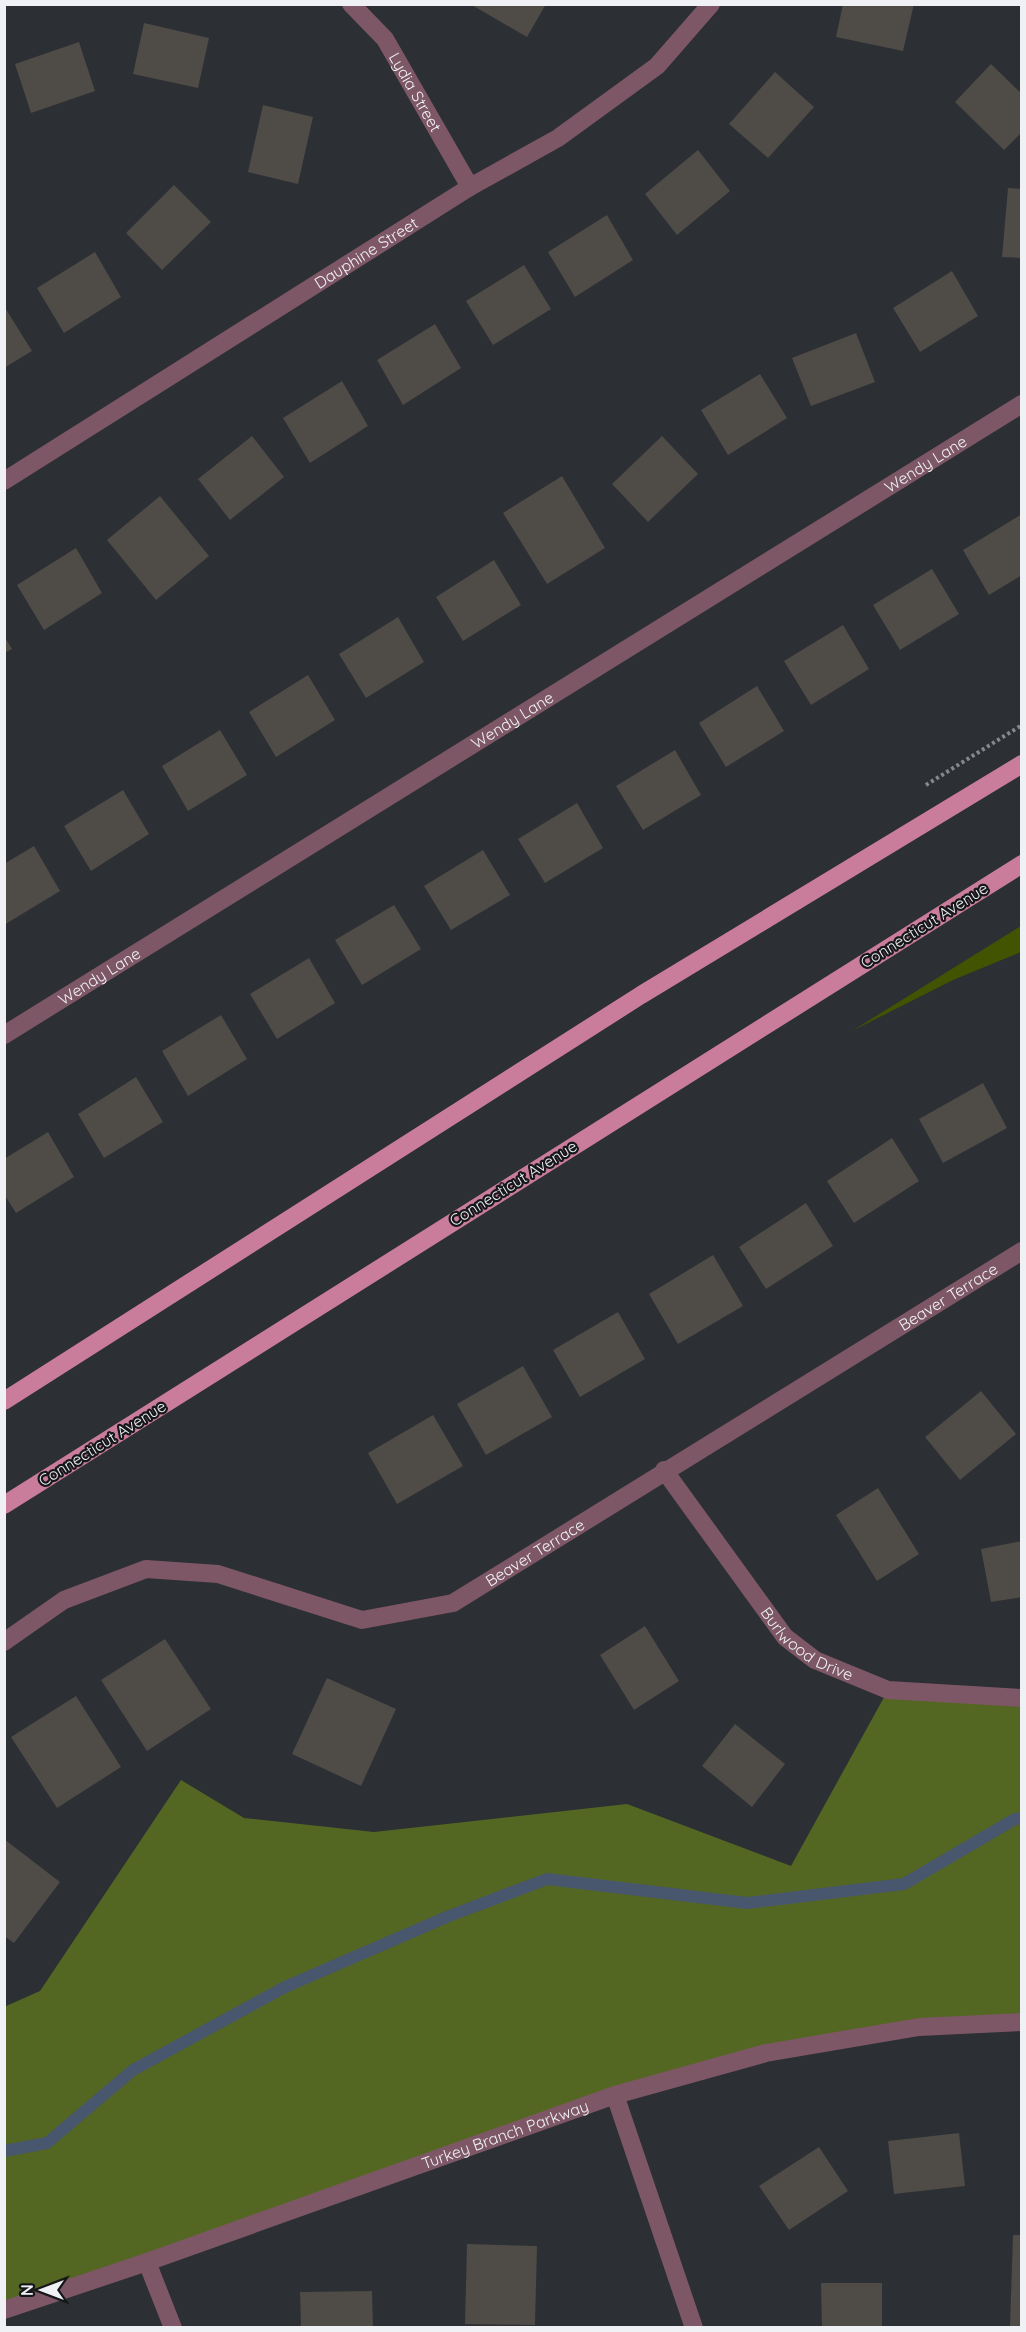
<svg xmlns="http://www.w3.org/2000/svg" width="1026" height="2332" font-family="Quicksand,sans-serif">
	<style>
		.green { fill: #425401 }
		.forest { fill: #546722 }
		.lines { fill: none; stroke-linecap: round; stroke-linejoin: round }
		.stream { stroke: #48566e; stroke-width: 12 }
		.building { fill: #4f4b46 }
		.path { stroke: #85888c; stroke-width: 4; stroke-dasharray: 3 3; stroke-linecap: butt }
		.minor { stroke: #7d5765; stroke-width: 18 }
		.major { stroke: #ca7d9b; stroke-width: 18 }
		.labels { text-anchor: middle; stroke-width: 4.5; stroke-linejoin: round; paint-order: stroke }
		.street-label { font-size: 16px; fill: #eff1f4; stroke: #161719 }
	</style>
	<rect width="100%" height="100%" fill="#2c2f34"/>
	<!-- green -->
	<path class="green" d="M 1021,926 L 1021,952 L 953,980 L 852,1031 Z"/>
	<!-- forest -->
	<path class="forest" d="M 888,1690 L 1021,1698 L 1021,2022 L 766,2053 L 5,2310 L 4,2007 L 40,1991 L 181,1780 L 244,1818 L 374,1832 L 627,1804 L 791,1866 Z"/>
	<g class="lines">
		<!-- stream -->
		<path class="stream" d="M 4,2151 L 47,2143 L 133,2070 L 285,1987 L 449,1916 L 547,1879 L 747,1903 L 904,1884 L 1015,1819 L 1022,1818"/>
	</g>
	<!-- building -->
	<path class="building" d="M 470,4 L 546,4 L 527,37 Z
		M 843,4 L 914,4 L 903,51 L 836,37 Z
		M 144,23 L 209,38 L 198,88 L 133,74 Z
		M 79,42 L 95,91 L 31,113 L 15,64 Z
		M 991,64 L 1022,94 L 1022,132 L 1004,150 L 955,102 Z
		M 775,72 L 814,107 L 768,158 L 729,124 Z
		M 263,105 L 313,117 L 298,184 L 248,172 Z
		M 698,150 L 730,191 L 677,235 L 645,194 Z
		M 174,185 L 211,222 L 162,270 L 126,233 Z
		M 1008,188 L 1022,189 L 1022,258 L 1002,257 Z
		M 607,215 L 633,260 L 575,297 L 548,252 Z
		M 95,252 L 121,297 L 64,333 L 37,288 Z
		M 524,265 L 551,309 L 493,345 L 466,301 Z
		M 952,271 L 978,316 L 920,352 L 893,308 Z
		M 4,306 L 32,351 L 4,368 Z
		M 435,324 L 461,368 L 403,405 L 377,360 Z
		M 856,333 L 875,382 L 811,406 L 792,358 Z
		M 760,374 L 787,418 L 728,455 L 701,410 Z
		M 342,381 L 368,426 L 310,463 L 283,418 Z
		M 252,436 L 284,477 L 230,520 L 198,479 Z
		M 662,436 L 698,474 L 648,522 L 612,484 Z
		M 562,476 L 605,548 L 547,584 L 503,513 Z
		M 160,496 L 209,556 L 156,600 L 107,540 Z
		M 1022,514 L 1022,575 L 989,595 L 963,550 Z
		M 76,548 L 102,593 L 44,630 L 17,585 Z
		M 494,560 L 521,605 L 463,641 L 436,597 Z
		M 932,569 L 959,614 L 900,650 L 873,605 Z
		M 398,617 L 424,662 L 366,698 L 339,654 Z
		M 843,625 L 869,669 L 811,705 L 784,661 Z
		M 4,636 L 12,649 L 4,653 Z
		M 308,675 L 335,720 L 276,757 L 249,712 Z
		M 757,686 L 784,731 L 726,767 L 699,723 Z
		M 220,730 L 247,775 L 188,811 L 162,766 Z
		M 675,750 L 701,795 L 643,830 L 616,786 Z
		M 123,790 L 149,834 L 91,871 L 64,826 Z
		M 577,803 L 603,848 L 545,883 L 518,839 Z
		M 34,846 L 60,891 L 4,925 L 4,864 Z
		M 483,850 L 510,895 L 451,930 L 424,886 Z
		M 394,905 L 421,949 L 362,985 L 335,940 Z
		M 309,958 L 335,1003 L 277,1039 L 250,994 Z
		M 221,1015 L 247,1059 L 188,1096 L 162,1051 Z
		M 136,1077 L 163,1122 L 104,1158 L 78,1114 Z
		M 983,1083 L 1007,1128 L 943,1163 L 919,1119 Z
		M 48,1132 L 74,1177 L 16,1213 L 4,1194 L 4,1159 Z
		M 892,1138 L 919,1181 L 854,1223 L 827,1181 Z
		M 806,1203 L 833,1246 L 766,1289 L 739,1247 Z
		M 713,1255 L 743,1306 L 678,1344 L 649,1294 Z
		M 618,1312 L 645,1359 L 580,1397 L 553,1350 Z
		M 523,1366 L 552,1417 L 486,1455 L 457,1404 Z
		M 981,1391 L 1016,1434 L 960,1480 L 925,1437 Z
		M 433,1415 L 463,1466 L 397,1504 L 368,1453 Z
		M 878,1488 L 919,1554 L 877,1581 L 836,1515 Z
		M 1022,1541 L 1022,1597 L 991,1602 L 981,1549 Z
		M 645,1626 L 679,1681 L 634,1710 L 600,1655 Z
		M 165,1639 L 211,1709 L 147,1751 L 101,1680 Z
		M 327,1678 L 396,1709 L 361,1786 L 292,1754 Z
		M 76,1696 L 121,1767 L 57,1808 L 11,1737 Z
		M 735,1724 L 785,1764 L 752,1807 L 702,1766 Z
		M 4,1839 L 60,1882 L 14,1943 L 4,1936 Z
		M 959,2133 L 965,2186 L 894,2194 L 888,2141 Z
		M 819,2147 L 848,2191 L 789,2230 L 759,2186 Z
		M 1013,2235 L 1022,2235 L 1022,2326 L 1010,2326 Z
		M 467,2244 L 537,2246 L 535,2325 L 465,2324 Z
		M 821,2283 L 882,2283 L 882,2328 L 822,2328 Z
		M 372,2291 L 373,2328 L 301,2328 L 300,2292 Z"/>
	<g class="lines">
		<!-- path -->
		<path class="path" d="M 926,785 L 1022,725"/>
		<!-- minor -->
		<g class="minor">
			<path id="s1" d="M 351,4 L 385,39 L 470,187"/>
			<path id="s2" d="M 4,481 L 470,187 L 558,138 L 657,66 L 711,4"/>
			<path id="s3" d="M 4,1035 L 1022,404"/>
			<path id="s4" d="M 664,1470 L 785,1637 L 815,1660 L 888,1690 L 1022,1698"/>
			<path id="s5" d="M 4,1642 L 64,1600 L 146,1569 L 218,1574 L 362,1620 L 453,1603 L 1022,1251"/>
			<path d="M 615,2095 L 694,2328"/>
			<path d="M 147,2262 L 173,2328"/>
			<path id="s6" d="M 4,2310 L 147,2262 L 615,2095 L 766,2053 L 919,2027 L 1022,2022"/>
		</g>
		<!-- major -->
		<path class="major" d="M 4,1401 L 641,995 L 1022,764
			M 4,1505 L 1022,864"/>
	</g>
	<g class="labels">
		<!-- street labels -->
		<g class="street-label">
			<text dy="6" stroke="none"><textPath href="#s1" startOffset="110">Lydia Street</textPath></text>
			<text dy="6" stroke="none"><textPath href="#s2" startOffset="428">Dauphine Street</textPath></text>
			<text dy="6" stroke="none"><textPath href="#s3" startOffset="1084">Wendy Lane</textPath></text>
			<text dy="6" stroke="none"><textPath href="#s3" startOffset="598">Wendy Lane</textPath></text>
			<text transform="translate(924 925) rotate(-32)" y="6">Connecticut Avenue</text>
			<text dy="6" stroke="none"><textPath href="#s3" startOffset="112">Wendy Lane</textPath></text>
			<text transform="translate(513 1183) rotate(-32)" y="6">Connecticut Avenue</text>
			<text dy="6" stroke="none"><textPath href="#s5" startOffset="1059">Beaver Terrace</textPath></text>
			<text transform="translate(102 1443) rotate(-32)" y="6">Connecticut Avenue</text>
			<text dy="6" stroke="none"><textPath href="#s5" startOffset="573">Beaver Terrace</textPath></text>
			<text dy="6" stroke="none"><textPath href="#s4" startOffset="228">Burlwood Drive</textPath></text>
			<text dy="6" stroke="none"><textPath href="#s6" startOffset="531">Turkey Branch Parkway</textPath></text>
		</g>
	</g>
	<!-- border -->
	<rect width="1026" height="2332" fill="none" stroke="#eff1f4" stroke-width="12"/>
	<!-- north arrow -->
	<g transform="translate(42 2290) rotate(270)" stroke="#161719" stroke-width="4.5" paint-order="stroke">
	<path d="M0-4.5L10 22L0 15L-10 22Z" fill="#eff1f4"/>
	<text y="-9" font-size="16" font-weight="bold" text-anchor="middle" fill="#eff1f4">N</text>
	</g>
</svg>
